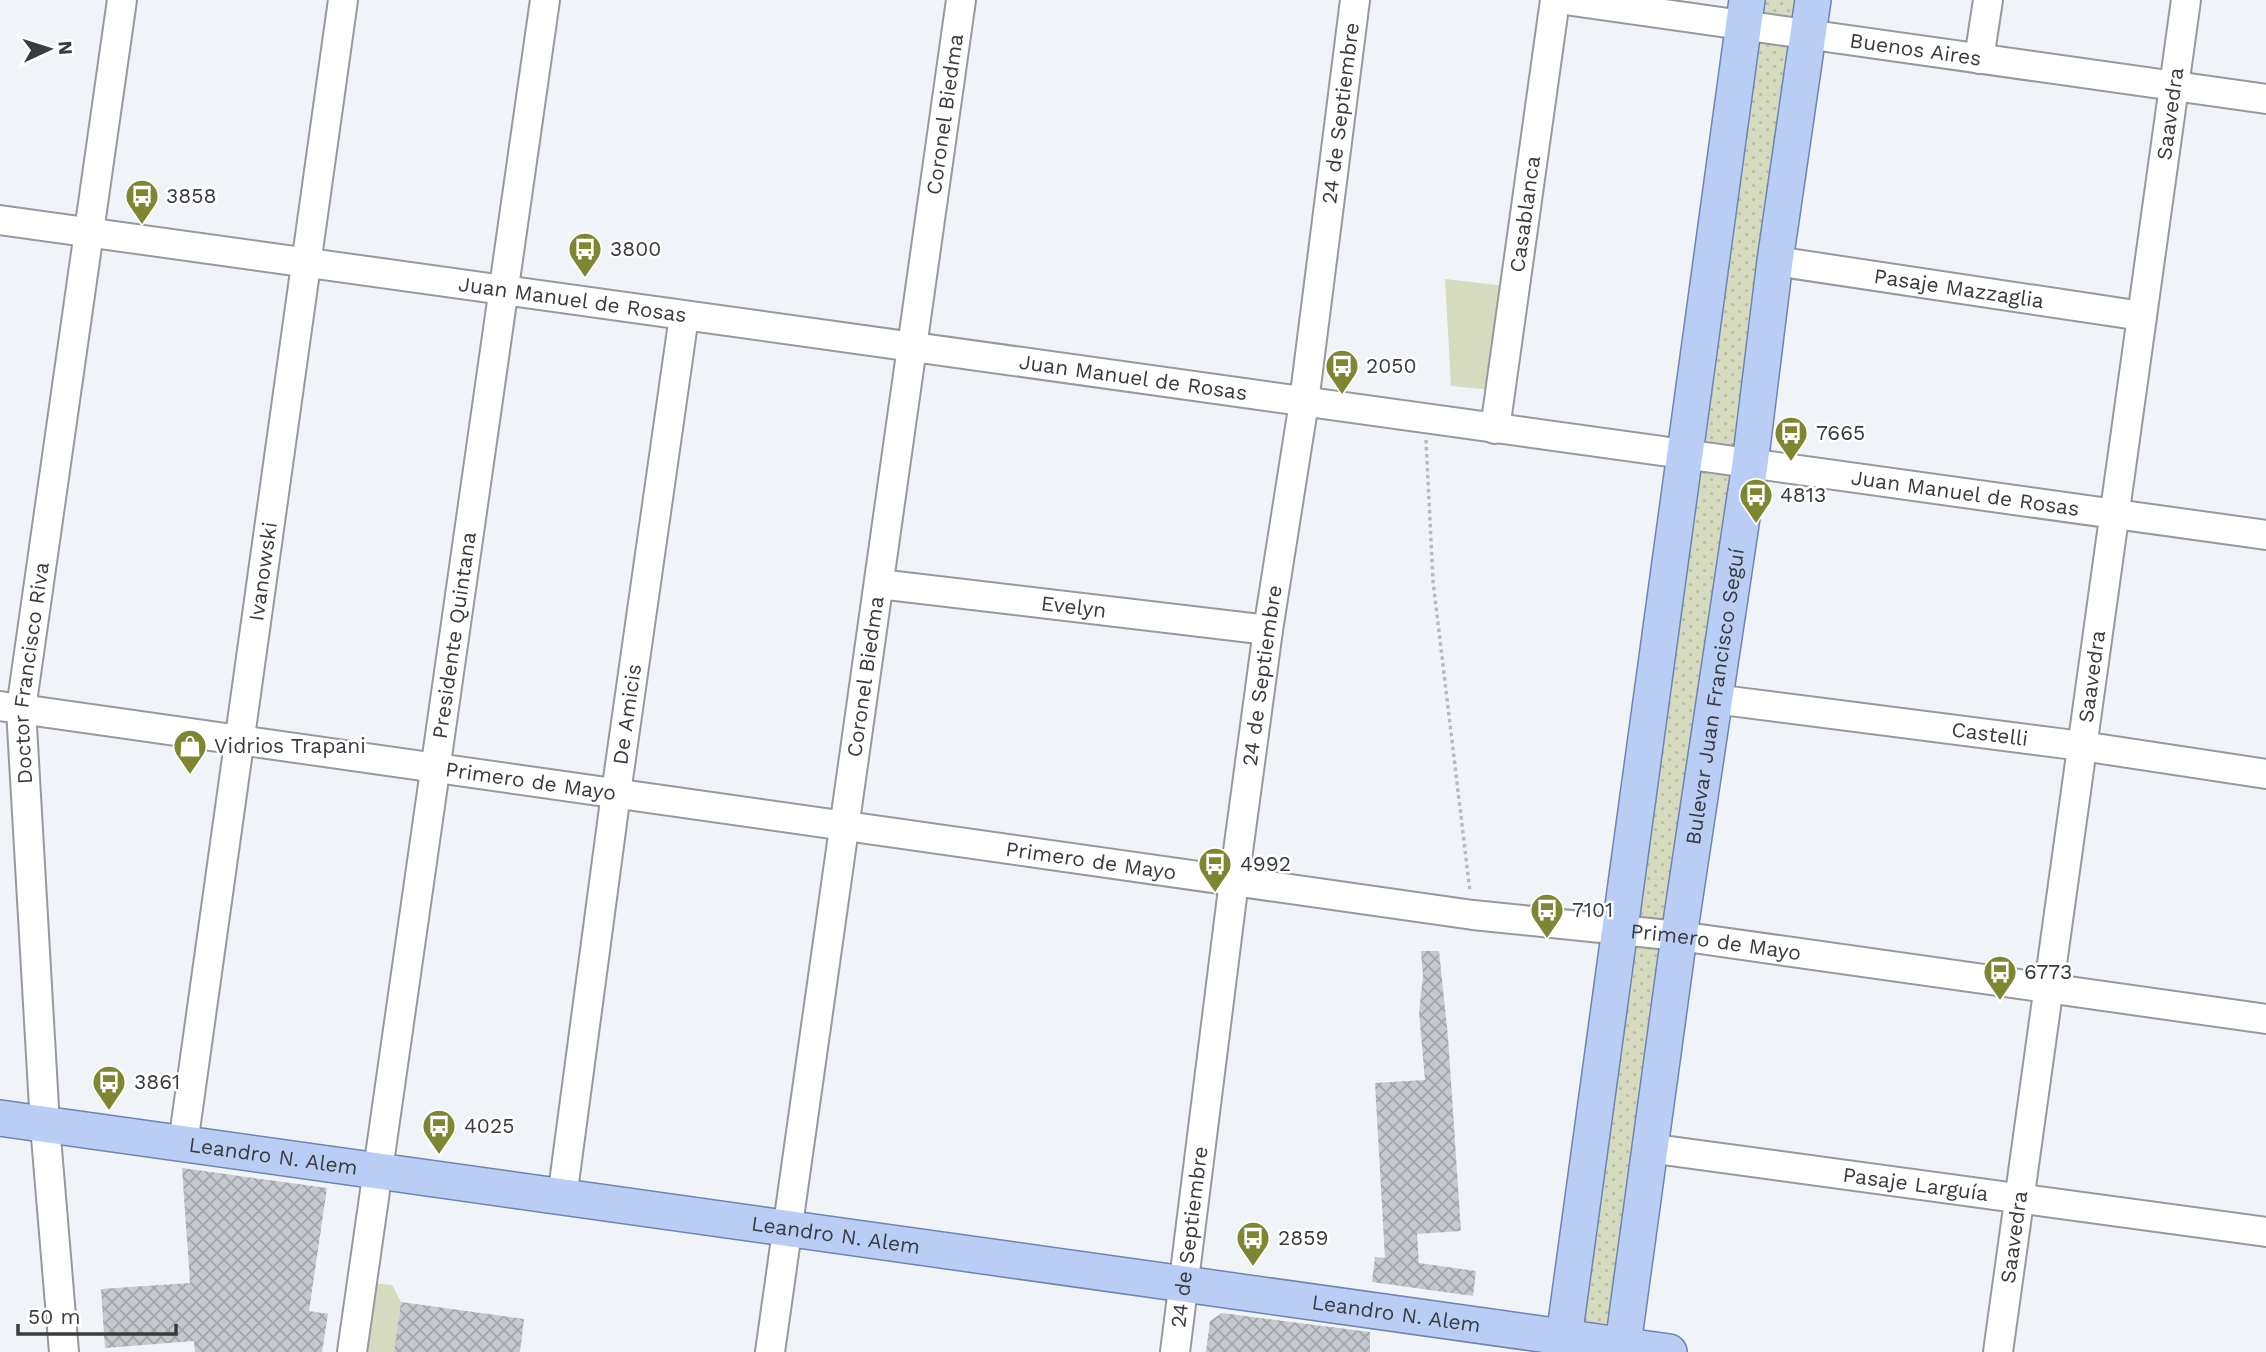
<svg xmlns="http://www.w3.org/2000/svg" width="2266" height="1352" font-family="'Work Sans',sans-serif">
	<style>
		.grass { fill: url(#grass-dots) }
		.park { fill: #d6dabe }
		.building { fill: url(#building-cross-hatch) }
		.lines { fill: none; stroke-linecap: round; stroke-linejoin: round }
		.minor-casing { stroke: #96999e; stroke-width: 32 }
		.major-casing { stroke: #6f84b1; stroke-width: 38 }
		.path { stroke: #b8babf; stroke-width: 3.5; stroke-dasharray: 3.5 3.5; stroke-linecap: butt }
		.minor { stroke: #fff; stroke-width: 28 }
		.major { stroke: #bacdf5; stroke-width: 35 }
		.labels { text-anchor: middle; stroke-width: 5; stroke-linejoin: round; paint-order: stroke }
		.street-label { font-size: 21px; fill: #3a3b3e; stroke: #fff }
		.poi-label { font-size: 21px; fill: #3a3b3e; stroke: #fff; text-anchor: start }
	</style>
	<defs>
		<pattern id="grass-dots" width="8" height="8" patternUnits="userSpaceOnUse" patternTransform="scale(1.75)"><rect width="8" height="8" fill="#d6dabe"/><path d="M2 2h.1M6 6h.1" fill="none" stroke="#b8bca4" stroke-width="1.8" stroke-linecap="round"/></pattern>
		<pattern id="building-cross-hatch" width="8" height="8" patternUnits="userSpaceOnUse" patternTransform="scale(1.75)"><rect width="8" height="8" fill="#c5c8cd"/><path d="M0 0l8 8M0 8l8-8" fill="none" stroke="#a1a4a8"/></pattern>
	</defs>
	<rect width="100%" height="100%" fill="#f0f3f8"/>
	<!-- grass -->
	<path class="grass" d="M 1747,0 L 1813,0 L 1622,1352 L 1562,1352 Z"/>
	<!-- park -->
	<path class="park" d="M 1445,279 L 1505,286 L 1492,390 L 1451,386 Z
		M 374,1283 L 392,1285 L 401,1302 L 394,1352 L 365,1352 Z"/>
	<!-- building -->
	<path class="building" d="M 1421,951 L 1439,951 L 1448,1037 L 1461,1231 L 1417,1234 L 1419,1263 L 1476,1271 L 1473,1296 L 1372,1282 L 1375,1257 L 1385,1258 L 1375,1083 L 1425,1080 L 1419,1012 L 1423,976 Z
		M 182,1168 L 327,1188 L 309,1311 L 328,1314 L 322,1352 L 195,1352 L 194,1341 L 105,1348 L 101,1289 L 190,1283 Z
		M 401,1302 L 524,1319 L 520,1352 L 394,1352 Z
		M 1222,1313 L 1370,1332 L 1370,1352 L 1206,1352 L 1210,1321 Z"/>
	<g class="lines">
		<defs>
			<g id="minor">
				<path id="s1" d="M 1565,0 L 2266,99"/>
				<path d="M 1979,59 L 1988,0"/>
				<path id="s2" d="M 0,220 L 2266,535"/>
				<path id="s3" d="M 1775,261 L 2142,316"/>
				<path id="s4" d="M 1495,429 L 1555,0"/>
				<path id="s5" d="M 879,584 L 1268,630"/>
				<path id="s6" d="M 1714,699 L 2082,746 L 2266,774"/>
				<path id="s7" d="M 0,706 L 1473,915 L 1679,936 L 2266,1019"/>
				<path id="s8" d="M 183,1144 L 343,0"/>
				<path id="s9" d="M 1648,1148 L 2266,1232"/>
				<path id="s10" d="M 562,1198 L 616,793 L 684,316"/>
				<path id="s11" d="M 64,1352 L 45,1125 L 21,709 L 122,0"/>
				<path id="s12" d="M 352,1352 L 545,0"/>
				<path id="s13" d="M 770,1352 L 961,0"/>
				<path id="s14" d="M 1175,1352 L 1234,881 L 1268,630 L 1304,402 L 1355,0"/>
				<path id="s15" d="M 1998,1352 L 2186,0"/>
			</g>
			<g id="major">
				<path id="s16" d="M 0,1118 L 1669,1352"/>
				<path d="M 1562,1352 L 1747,0"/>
				<path id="s17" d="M 1622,1352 L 1679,936 L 1750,464 L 1775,261 L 1813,0"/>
			</g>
		</defs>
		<!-- minor casing -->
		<use href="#minor" class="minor-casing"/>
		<!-- major casing -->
		<use href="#major" class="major-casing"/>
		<!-- path -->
		<path class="path" d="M 1426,440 L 1433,581 L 1470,892"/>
		<!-- minor -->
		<use href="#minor" class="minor"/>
		<!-- major -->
		<use href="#major" class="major"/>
	</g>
	<!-- icons -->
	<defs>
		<symbol id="bus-pin" viewBox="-11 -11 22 30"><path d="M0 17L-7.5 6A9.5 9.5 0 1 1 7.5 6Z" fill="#7f8632" stroke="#fff"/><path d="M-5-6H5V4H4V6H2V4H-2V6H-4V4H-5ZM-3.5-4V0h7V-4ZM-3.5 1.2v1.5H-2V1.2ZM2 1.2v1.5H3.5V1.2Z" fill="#fff"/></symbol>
		<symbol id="shop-pin" viewBox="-11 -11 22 30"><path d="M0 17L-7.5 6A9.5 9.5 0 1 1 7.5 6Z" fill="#7f8632" stroke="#fff"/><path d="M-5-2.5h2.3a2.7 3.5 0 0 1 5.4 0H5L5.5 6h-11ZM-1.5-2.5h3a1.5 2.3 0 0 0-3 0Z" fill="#fff"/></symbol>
	</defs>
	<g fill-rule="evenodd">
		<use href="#bus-pin" x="123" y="177" width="38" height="52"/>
		<use href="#bus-pin" x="566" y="230" width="38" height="52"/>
		<use href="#bus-pin" x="1323" y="347" width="38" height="52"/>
		<use href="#bus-pin" x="1772" y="414" width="38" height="52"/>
		<use href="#bus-pin" x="1737" y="476" width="38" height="52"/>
		<use href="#shop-pin" x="171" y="727" width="38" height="52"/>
		<use href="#bus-pin" x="1196" y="845" width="38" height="52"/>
		<use href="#bus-pin" x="1528" y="891" width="38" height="52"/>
		<use href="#bus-pin" x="1981" y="953" width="38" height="52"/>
		<use href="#bus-pin" x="90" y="1063" width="38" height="52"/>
		<use href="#bus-pin" x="420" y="1107" width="38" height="52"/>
		<use href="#bus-pin" x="1234" y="1219" width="38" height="52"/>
	</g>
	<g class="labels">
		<!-- street labels -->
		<g class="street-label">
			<text dy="7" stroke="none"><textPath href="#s1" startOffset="354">Buenos Aires</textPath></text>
			<text dy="7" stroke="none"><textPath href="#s14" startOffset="1250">24 de Septiembre</textPath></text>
			<text dy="7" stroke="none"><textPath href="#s15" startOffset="1250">Saavedra</textPath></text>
			<text dy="7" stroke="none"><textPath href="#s13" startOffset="1250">Coronel Biedma</textPath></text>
			<text dy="7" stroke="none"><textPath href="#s4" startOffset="217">Casablanca</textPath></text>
			<text dy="7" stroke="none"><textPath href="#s3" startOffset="186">Pasaje Mazzaglia</textPath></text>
			<text dy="7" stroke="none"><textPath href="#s2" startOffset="578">Juan Manuel de Rosas</textPath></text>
			<text dy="7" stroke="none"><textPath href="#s2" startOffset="1144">Juan Manuel de Rosas</textPath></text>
			<text dy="7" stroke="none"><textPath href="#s2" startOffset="1984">Juan Manuel de Rosas</textPath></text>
			<text dy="7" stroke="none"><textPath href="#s8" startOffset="578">Ivanowski</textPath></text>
			<text dy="7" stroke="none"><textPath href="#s5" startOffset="196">Evelyn</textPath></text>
			<text dy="7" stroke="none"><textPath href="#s12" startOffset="724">Presidente Quintana</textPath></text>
			<text dy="7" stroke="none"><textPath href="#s11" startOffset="681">Doctor Francisco Riva</textPath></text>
			<text dy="7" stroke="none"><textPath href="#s13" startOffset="682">Coronel Biedma</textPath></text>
			<text dy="7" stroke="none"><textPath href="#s14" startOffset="682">24 de Septiembre</textPath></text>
			<text dy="7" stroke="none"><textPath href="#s15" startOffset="682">Saavedra</textPath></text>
			<text dy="7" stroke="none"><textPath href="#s17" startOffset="662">Bulevar Juan Francisco Seguí</textPath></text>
			<text dy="7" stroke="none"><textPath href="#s10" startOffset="488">De Amicis</textPath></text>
			<text dy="7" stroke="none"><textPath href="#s6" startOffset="278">Castelli</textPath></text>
			<text dy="7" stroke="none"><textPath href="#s7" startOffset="536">Primero de Mayo</textPath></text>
			<text dy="7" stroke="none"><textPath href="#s7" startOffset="1102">Primero de Mayo</textPath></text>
			<text dy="7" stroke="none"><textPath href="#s7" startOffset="1732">Primero de Mayo</textPath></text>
			<text dy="7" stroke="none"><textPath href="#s16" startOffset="276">Leandro N. Alem</textPath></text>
			<text dy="7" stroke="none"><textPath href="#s9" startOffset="270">Pasaje Larguía</textPath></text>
			<text dy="7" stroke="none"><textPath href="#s16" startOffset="844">Leandro N. Alem</textPath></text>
			<text dy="7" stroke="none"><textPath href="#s14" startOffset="116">24 de Septiembre</textPath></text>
			<text dy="7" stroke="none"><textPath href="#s15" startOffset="116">Saavedra</textPath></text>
			<text dy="7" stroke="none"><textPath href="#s16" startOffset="1410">Leandro N. Alem</textPath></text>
		</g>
		<!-- poi labels -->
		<g class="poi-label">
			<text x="166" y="203">3858</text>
			<text x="610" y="256">3800</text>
			<text x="1366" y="373">2050</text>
			<text x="1816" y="440">7665</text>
			<text x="1780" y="502">4813</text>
			<text x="214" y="753">Vidrios Trapani</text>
			<text x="1240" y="871">4992</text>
			<text x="1572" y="917">7101</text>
			<text x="2024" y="979">6773</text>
			<text x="134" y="1089">3861</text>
			<text x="464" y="1133">4025</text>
			<text x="1278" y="1245">2859</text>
		</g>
	</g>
	<!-- north arrow -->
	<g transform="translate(49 49) rotate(86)" stroke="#ffffff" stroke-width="5" paint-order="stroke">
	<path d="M0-5L12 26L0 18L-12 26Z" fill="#3a3b3e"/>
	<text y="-10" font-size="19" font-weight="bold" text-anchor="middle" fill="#3a3b3e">N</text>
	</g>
	<!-- scale -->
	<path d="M18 1324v10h158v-10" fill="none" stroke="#3a3b3e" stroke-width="3.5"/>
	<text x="28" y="1324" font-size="21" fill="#3a3b3e" stroke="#ffffff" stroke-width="5" paint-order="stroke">50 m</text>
</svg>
